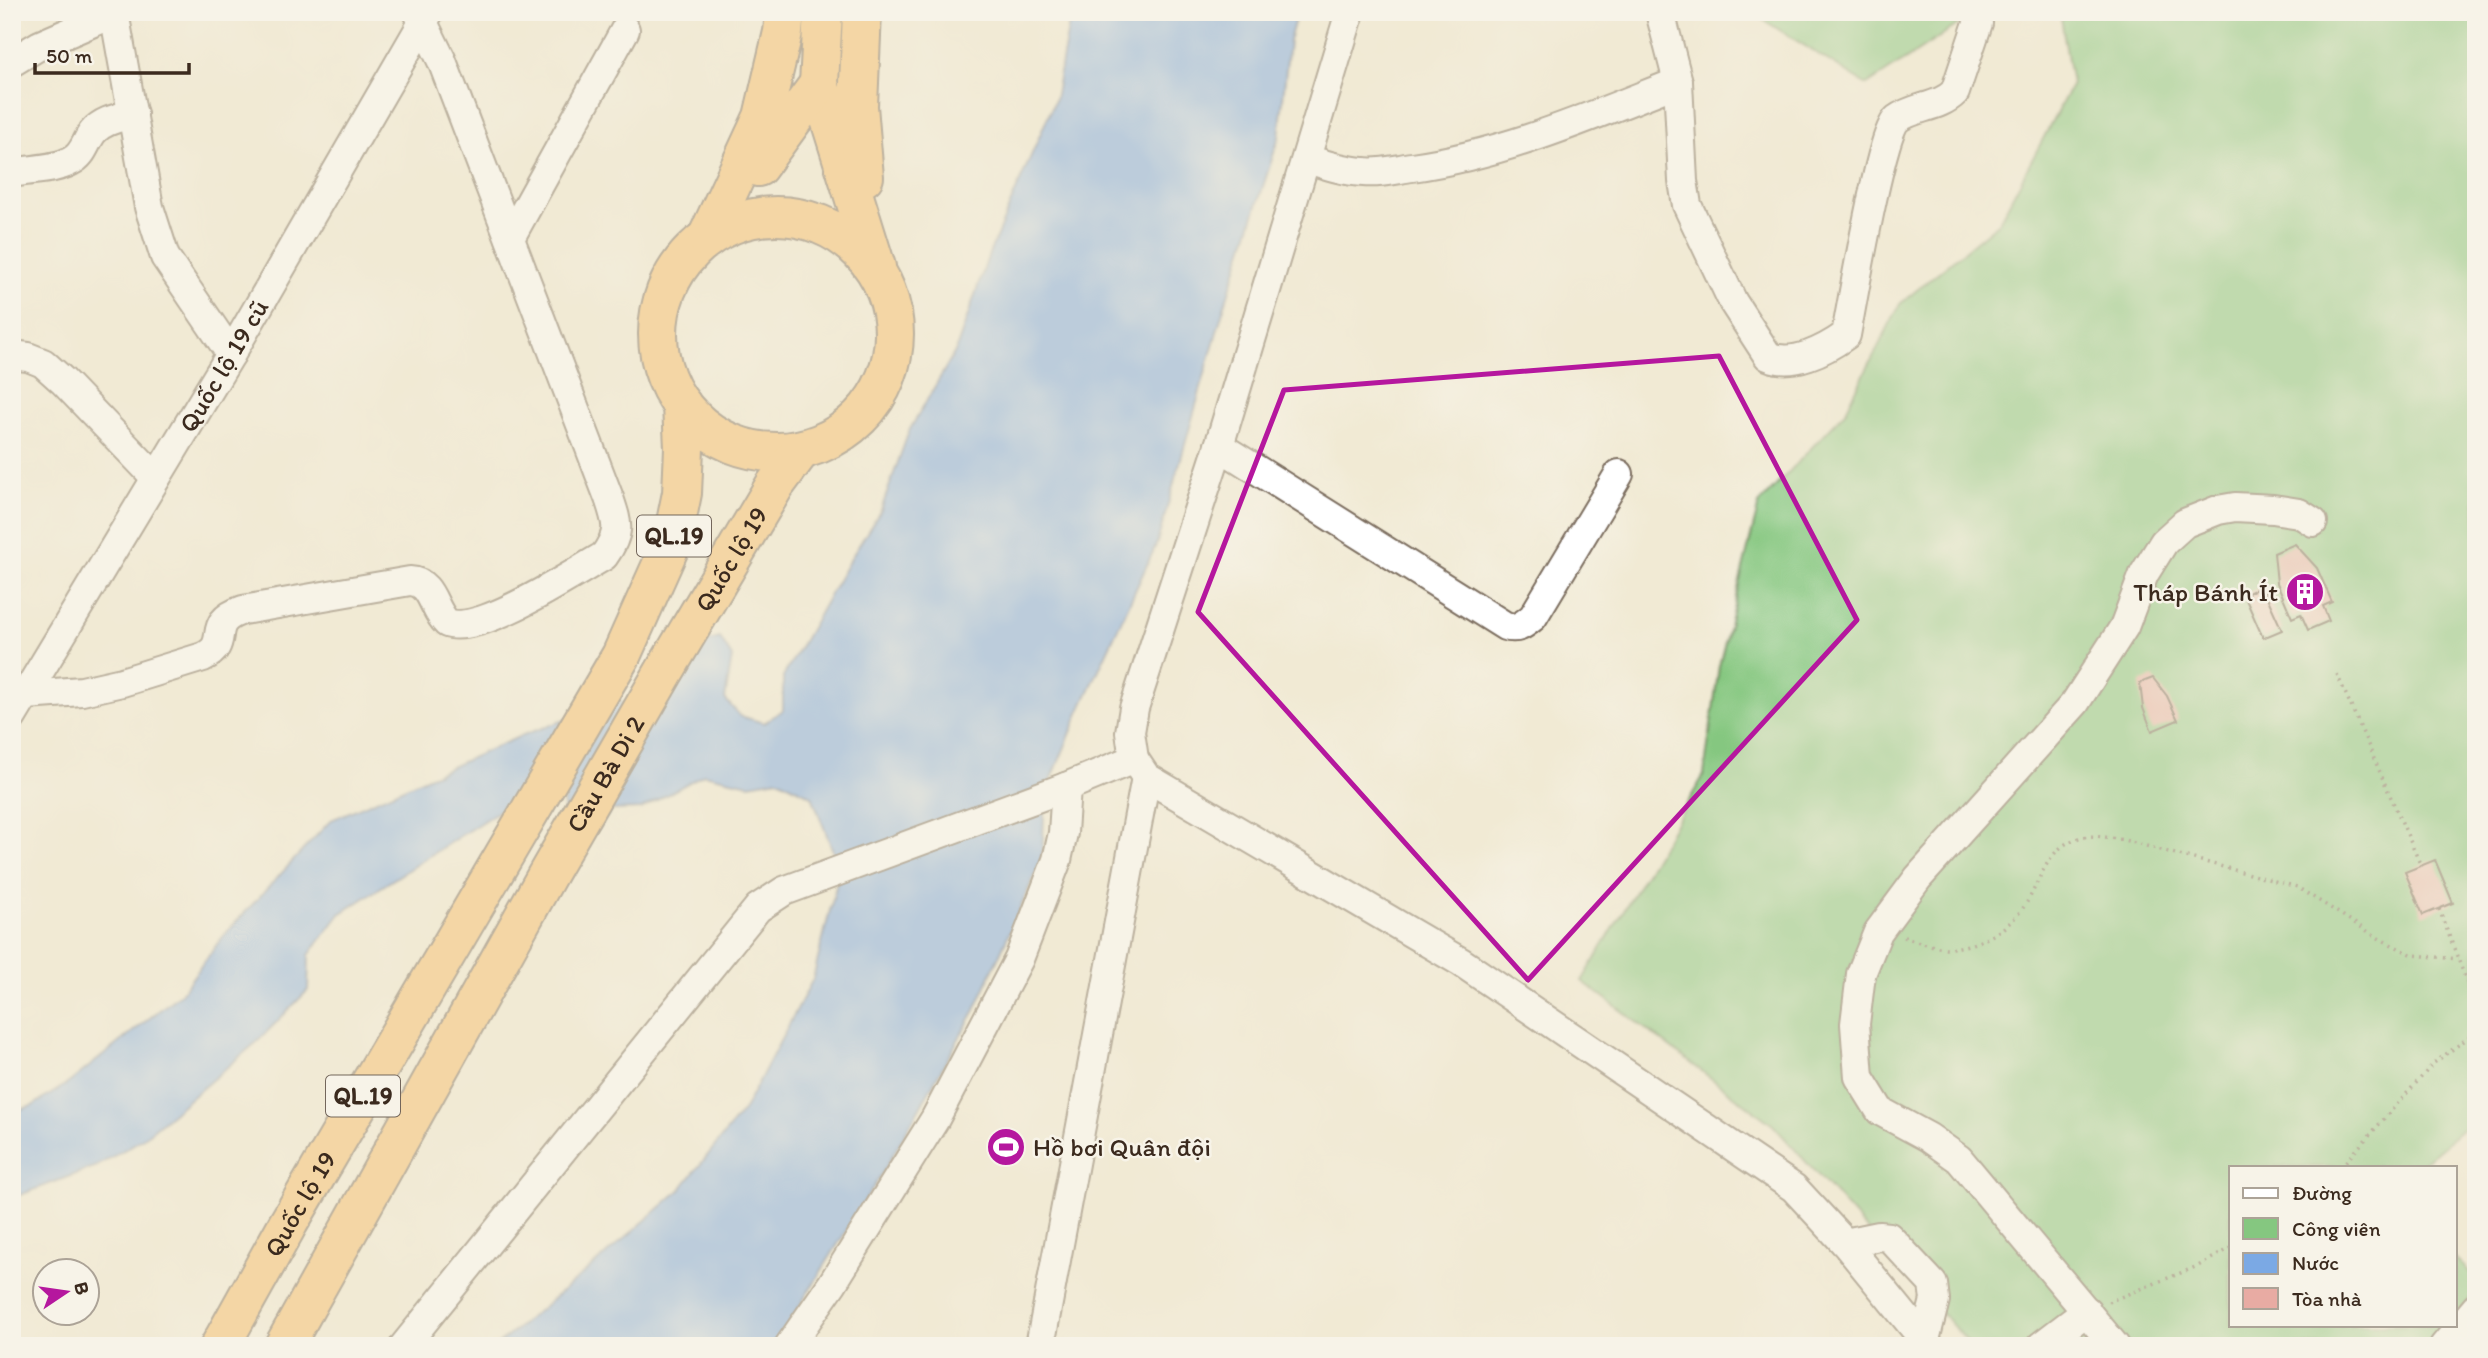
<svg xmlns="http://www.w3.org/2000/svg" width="2488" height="1358" font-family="Itim,sans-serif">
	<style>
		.green { fill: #85c780; stroke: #60784f; stroke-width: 2 }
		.water { fill: #7ba9e4; stroke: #5b6a81; stroke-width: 2 }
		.building { fill: #e8aba3 }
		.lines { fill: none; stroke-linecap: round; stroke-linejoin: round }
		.minor-casing { stroke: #7b6d5e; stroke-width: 32 }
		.highway-casing { stroke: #7b6d5e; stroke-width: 42 }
		.path { stroke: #7b6d5e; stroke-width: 3.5; stroke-dasharray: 2 5; stroke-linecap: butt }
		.minor { stroke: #fff; stroke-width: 28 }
		.highway { stroke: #f9bf6d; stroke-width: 38 }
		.marked { fill: none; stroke: #b5179e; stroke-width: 5; stroke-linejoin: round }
		.labels { text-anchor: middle; stroke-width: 5; stroke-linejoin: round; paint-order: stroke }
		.shield { fill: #f7f3e8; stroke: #73665b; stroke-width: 2 }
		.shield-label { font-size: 24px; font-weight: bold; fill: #3b2a1e }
		.street-label { font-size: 26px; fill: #3b2a1e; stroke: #f7f3e8 }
		.poi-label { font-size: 26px; fill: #3b2a1e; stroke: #f7f3e8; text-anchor: end }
	</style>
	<rect width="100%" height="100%" fill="#f7f3e8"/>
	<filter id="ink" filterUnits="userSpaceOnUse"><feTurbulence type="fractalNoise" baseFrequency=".0143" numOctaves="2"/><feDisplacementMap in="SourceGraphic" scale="14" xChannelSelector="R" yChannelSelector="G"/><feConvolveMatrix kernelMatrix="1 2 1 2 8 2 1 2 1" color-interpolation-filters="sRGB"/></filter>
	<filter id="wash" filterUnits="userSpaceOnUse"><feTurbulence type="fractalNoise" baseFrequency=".00686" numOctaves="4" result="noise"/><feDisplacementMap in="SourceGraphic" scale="28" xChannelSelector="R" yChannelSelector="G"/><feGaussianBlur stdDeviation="1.57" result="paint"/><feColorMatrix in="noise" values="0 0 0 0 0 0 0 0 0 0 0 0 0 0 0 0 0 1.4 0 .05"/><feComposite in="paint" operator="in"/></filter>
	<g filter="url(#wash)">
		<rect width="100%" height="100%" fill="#f1ead4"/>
		<!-- green -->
		<path class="green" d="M 1751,12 L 1991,12 L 1968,18 L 1867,85 Z
			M 2060,12 L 2476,12 L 2476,1118 L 2418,1167 L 2231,1167 L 2231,1325 L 2446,1325 L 2427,1346 L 1971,1346 L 1773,1125 L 1582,981 L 1704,775 L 1719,666 L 1759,504 L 1845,412 L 1900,304 L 1999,222 L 2072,84 Z
			M 2455,1258 L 2476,1278 L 2476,1293 L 2455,1315 Z"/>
		<!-- water -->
		<path class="water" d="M 1071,12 L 1297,12 L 1289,41 L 1279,137 L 1222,314 L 1157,543 L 1079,713 L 1045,795 L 1042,859 L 975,1010 L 886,1167 L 779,1339 L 772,1346 L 496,1346 L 601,1259 L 680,1190 L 745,1108 L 813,979 L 840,870 L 812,796 L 778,779 L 749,784 L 704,774 L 641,809 L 612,810 L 587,842 L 566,826 L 563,798 L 565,783 L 540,784 L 340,914 L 309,955 L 308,990 L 258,1041 L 142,1139 L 97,1166 L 12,1198 L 12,1112 L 32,1106 L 70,1082 L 181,993 L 224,935 L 331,820 L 523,735 L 609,704 L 668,696 L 691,669 L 705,642 L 720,638 L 732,657 L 725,699 L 740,716 L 764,723 L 783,710 L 783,677 L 849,561 L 881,510 L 909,431 L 956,350 L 989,254 L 1055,100 Z"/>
		<g id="blocks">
			<!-- building -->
			<path class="building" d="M 2295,544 L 2317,568 L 2332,602 L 2323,606 L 2329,621 L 2308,630 L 2301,614 L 2292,618 L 2277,583 L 2274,553 Z
				M 2262,586 L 2282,630 L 2263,638 L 2244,595 Z
				M 2153,678 L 2167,696 L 2178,720 L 2152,731 L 2143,708 L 2140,683 Z
				M 2435,860 L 2453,903 L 2423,915 L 2405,872 Z"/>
		</g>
	</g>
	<g filter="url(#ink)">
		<use href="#blocks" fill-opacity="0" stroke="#7b6d5e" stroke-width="2"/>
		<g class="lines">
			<defs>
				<g id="minor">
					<path d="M 114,12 L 149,207 L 165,257 L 231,354"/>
					<path d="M 1660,12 L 1678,82 L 1683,181 L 1687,205 L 1733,302 L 1768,356 C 1793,367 1825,350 1846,335 C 1852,304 1881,131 1897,119 C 1915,106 1939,108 1955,92 L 1978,23"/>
					<path d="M 12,62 L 40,45 L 114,13"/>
					<path d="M 1307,159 C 1326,165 1345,171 1364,172 C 1380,174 1397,169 1412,167 C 1505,154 1591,116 1678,82"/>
					<path d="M 12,173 C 31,169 54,170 71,161 C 84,155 85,142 93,132 C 103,120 119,118 133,114"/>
					<path d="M 510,238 L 625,30"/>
					<path d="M 12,355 L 28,357 L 43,363 L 63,381 L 156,478"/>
					<path d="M 1219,446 L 1505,626 C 1518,630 1523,625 1533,617 L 1619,474"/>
					<path d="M 26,695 L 82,691 L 122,682 L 203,657 C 233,643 203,623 243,610 L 410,581 C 433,582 432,609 447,623 C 479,636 572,574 604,556 C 621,532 618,525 609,498 L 442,61 L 418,12"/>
					<path id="s1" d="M 12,717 L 231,354 L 429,12"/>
					<path d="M 1134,759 L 1146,777 L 1461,962 L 1794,1188 L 1845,1243 L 1929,1346"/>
					<path d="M 1845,1243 L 1879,1236 L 1889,1237 L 1933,1284 L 1935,1300 L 1925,1340"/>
					<path d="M 404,1346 L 758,908 L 784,891 L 1066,787 L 1134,759 L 1130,732 L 1134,708 L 1219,446 L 1350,12"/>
					<path d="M 789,1346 L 832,1284 L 935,1119 L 1019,959 L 1057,860 L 1063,833 L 1066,787"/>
					<path d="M 1040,1346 L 1146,777"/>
					<path d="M 2041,1346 L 2087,1311"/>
					<path d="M 2115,1346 L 1959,1159 L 1928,1137 L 1880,1111 L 1859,1077 L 1855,1024 L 1861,974 L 1878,932 L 1918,878 L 2075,703 L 2124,627 L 2144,574 L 2164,542 L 2185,523 L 2218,510 L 2235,507 L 2273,509 L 2299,513 L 2313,522"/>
					<path d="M 2444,1346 L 2476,1308"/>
				</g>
				<g id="highway">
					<path d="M 823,12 L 819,84 L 876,267"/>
					<path d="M 862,12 L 858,106 L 864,177"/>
					<path d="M 758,167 L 819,84"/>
					<circle cx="776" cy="334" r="118"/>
					<path d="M 707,238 L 763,117 L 783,32 L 785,12"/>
					<path id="s2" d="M 220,1346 L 289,1222 L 621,656 L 672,542 L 682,493 L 684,448 L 682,405"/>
					<path id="s3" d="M 284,1346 L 547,875 L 664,672 L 775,485 L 801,450"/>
				</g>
			</defs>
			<!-- minor casing -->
			<use href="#minor" class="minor-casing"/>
			<!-- highway casing -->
			<use href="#highway" class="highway-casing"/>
			<!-- path -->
			<path class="path" d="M 2337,674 L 2421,866
				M 2439,909 L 2476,1006
				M 1904,937 C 1917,941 1938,949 1951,948 C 1985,945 2014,926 2030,897 C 2042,874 2050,848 2076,839 C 2092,833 2108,838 2124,840 L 2297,887 L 2380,939 L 2413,955 L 2458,959
				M 2341,1167 L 2434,1063 L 2476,1032
				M 2108,1302 L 2198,1266 L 2231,1248"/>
			<!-- minor -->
			<use href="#minor" class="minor"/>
			<!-- highway -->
			<use href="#highway" class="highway"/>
		</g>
	</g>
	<!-- marked area -->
	<path d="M0 0H2488V1358H0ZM 1719,356 L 1857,620 L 1528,980 L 1198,612 L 1284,390 Z" fill="#f1ead4" fill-opacity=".55" fill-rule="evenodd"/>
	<path class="marked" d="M 1719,356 L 1857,620 L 1528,980 L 1198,612 L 1284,390 Z"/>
	<!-- icons -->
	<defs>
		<symbol id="building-disc" viewBox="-11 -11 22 22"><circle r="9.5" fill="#b5179e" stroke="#f7f3e8"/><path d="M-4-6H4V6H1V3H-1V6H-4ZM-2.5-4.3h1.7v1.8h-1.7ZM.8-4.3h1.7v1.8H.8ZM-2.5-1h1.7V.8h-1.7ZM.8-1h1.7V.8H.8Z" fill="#fff"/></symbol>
		<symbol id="stadium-disc" viewBox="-11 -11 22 22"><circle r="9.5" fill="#b5179e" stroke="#f7f3e8"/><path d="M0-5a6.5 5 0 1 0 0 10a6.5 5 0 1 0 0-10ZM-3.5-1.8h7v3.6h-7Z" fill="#fff"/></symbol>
	</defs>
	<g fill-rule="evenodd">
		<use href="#building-disc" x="2283" y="570" width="44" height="44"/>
		<use href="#stadium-disc" x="984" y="1125" width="44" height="44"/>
	</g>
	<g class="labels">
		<!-- shield labels -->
		<g class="shield">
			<rect x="637" y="515.5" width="74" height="41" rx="5"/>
			<rect x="326" y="1075.5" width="74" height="41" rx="5"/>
		</g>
		<g class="shield-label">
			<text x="674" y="544">QL.19</text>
			<text x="363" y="1104">QL.19</text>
		</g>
		<!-- street labels -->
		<g class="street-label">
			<text dy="9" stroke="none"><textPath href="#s1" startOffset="410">Quốc lộ 19 cũ</textPath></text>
			<text dy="9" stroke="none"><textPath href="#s3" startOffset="905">Quốc lộ 19</textPath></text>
			<text dy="9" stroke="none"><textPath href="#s3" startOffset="656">Cầu Bà Di 2</textPath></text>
			<text dy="9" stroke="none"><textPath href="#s2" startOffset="163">Quốc lộ 19</textPath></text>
		</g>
		<!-- poi labels -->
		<g class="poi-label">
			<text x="2278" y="601">Tháp Bánh Ít</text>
			<text x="1033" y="1156" text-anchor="start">Hồ bơi Quân đội</text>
		</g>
	</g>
	<!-- margin -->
	<rect width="2488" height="1358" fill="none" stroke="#f7f3e8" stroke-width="42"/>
	<!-- legend -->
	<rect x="2229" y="1166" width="228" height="161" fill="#f7f3e8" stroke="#aca397" stroke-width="2"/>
	<rect x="2243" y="1188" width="35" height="10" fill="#ffffff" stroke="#aca397" stroke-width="2"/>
	<text x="2292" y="1200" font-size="21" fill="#3b2a1e">Đường</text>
	<rect x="2243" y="1218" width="35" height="21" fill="#85c780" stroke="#aca397" stroke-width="2"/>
	<text x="2292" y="1236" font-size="21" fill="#3b2a1e">Công viên</text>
	<rect x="2243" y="1253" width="35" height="21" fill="#7ba9e4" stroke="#aca397" stroke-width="2"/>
	<text x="2292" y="1270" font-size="21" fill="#3b2a1e">Nước</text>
	<rect x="2243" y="1288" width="35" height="21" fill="#e8aba3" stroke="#aca397" stroke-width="2"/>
	<text x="2292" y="1306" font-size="21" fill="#3b2a1e">Tòa nhà</text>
	<!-- north arrow -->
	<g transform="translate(66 1292) rotate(77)"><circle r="33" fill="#f7f3e8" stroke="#aca397" stroke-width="2"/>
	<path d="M0-5L12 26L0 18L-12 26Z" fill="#b5179e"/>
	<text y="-10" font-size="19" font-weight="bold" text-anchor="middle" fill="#3b2a1e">B</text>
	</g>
	<!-- scale -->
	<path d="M35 63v10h154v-10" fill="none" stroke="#3b2a1e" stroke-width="3.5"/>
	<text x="46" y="63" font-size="21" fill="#3b2a1e" stroke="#f7f3e8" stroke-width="5" paint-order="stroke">50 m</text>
</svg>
